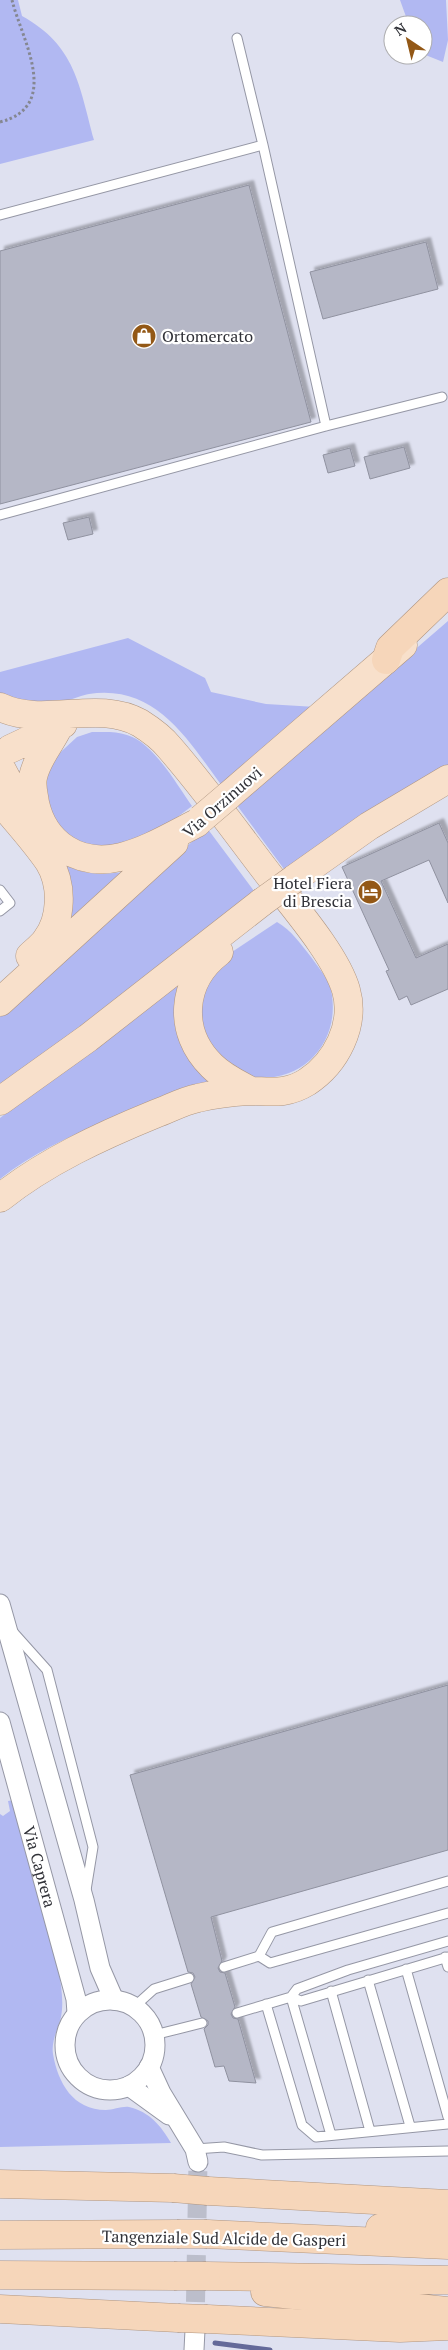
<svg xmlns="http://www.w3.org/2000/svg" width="448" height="2350" font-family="'PT Serif',serif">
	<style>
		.green { fill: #b1b8f2 }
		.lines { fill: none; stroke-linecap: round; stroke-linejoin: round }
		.stream { stroke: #646999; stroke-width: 5 }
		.building { fill: #b5b7c6; stroke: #9092a0; filter: url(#shadow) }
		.minor-tunnel { stroke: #bcbecb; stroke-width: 19; stroke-dasharray: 19 9; stroke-linecap: butt }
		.service-casing { stroke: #9597a5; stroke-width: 11 }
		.minor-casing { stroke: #9597a5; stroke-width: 21 }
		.primary-casing { stroke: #b09681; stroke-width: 29 }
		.trunk-casing { stroke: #b09681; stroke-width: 29 }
		.path { stroke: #858791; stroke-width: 3; stroke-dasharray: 2.5 2.5; stroke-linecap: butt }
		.service { stroke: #fff; stroke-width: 9 }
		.minor { stroke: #fff; stroke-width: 19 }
		.primary { stroke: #f8e0cb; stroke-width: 28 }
		.trunk { stroke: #f6d6ba; stroke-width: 28 }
		.primary-bridge-casing { stroke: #b09681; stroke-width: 29; stroke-linecap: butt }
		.trunk-bridge-casing { stroke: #b09681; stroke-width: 29; stroke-linecap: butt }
		.primary-bridge { stroke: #f8e0cb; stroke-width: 28 }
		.trunk-bridge { stroke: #f6d6ba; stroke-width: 28 }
		.labels { text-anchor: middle; stroke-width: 4.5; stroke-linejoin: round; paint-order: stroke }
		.poi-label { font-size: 16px; fill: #313238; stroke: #fff; text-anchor: start }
		.street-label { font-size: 16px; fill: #313238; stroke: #fff }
	</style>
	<defs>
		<filter id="shadow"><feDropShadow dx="4.5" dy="-4.5" stdDeviation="1" flood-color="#0004"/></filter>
	</defs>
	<rect width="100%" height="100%" fill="#dfe1f0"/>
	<!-- green -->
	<path class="green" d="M 0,0 L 18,0 L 22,16 C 76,46 79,85 94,140 L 0,164 Z
		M 400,0 L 446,0 L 448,40 L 443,62 L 423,54 L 423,25 L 409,25 Z
		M 448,621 L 448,765 L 366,815 L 284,869 L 236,804 Z
		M 128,638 L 205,678 L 211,692 L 266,704 L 316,707 L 222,786 C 188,740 156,684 89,694 C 76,696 56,707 45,707 C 33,707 12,699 0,696 L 0,672 Z
		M 92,732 C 104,732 116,731 127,735 C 153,742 177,785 192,806 L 142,844 L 120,853 L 62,837 L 43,790 L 52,760 L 77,737 Z
		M 207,828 L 254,891 L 0,1089 L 0,1017 Z
		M 52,857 C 79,874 92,876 124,872 L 65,926 Z
		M 277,922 C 292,931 300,943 311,957 C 318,967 328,978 331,990 C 341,1037 309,1078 262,1078 C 251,1078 235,1075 225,1068 C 218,1063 201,1029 196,1019 L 211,966 Z
		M 192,969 L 182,992 L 218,1082 C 144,1108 63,1130 0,1179 L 0,1118 L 131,1018 Z
		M 15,1800 L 59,1971 C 61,1986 64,2002 61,2017 C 58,2029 51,2041 53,2054 C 58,2083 73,2110 106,2110 C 113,2110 122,2106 129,2107 C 150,2112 161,2126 171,2143 L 0,2147 L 0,1814 L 3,1816 L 10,1811 L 8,1801 Z"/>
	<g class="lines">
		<!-- stream -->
		<path class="stream" d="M 215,2343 L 270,2350"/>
	</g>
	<!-- building -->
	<path class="building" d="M 249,185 L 311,422 L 0,504 L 0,251 Z
		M 426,242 L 438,289 L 323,319 L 310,272 Z
		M 404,447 L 410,468 L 370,479 L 364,457 Z
		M 350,448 L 355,466 L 328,473 L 323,455 Z
		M 89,517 L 93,534 L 68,540 L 63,523 Z
		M 439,823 L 448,843 L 448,903 L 429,860 L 381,881 L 416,958 L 448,944 L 448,989 L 411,1005 L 407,996 L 399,1000 L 386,971 L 389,970 L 342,867 Z
		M 448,1685 L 448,1850 L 211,1917 L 222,1961 L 218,1968 L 220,1972 L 225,1973 L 235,2007 L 231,2014 L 233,2018 L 238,2019 L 256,2083 L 229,2081 L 224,2066 L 215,2067 L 204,2029 L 208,2025 L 208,2021 L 201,2017 L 191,1984 L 195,1977 L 193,1973 L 188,1972 L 130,1775 Z"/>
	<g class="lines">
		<!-- minor-tunnel -->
		<path class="minor-tunnel" d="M 195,2330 L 198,2162"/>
		<defs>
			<path id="service" d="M 237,38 L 263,145 L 326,426
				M 0,215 L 263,145
				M 0,515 L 326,426 L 442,397
				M 0,890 L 10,903 L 0,911
				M 13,1632 L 47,1670 L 93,1847 L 86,1890
				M 259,1956 L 270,1963 L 448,1913
				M 445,1957 L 448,1967
				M 224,1967 L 259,1956 L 272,1932 L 448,1881
				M 406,1969 L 448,2117
				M 368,1980 L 410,2126
				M 331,1991 L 370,2131
				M 291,1997 L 301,2001 L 448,1957
				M 291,1997 L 331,2135
				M 266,2004 L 302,2125 L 316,2137 L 448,2124
				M 134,2007 L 154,1989 L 189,1978
				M 237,2013 L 291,1997 L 297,1989 L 348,1970 L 448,1941
				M 154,2035 L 202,2023
				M 195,2149 L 224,2147 L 262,2155 L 448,2151"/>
			<g id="minor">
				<path d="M 0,1604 L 84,1900 L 100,1968 L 114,2000"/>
				<path id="s1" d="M 0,1722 L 76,1999 L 77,2013"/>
				<circle cx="110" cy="2045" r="45"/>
				<path d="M 149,2067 L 161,2093 L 195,2149 L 198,2162"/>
				<path d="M 129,2086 L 169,2115"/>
				<path d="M 194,2350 L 195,2330"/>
			</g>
			<path id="primary" d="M 0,707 C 44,728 97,699 140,723 C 151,730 161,737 169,747 C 204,787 236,832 269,875 C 292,905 336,955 346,990 C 356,1025 336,1063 307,1082 C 286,1095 271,1091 248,1091 C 231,1092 215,1094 198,1098 C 183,1101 169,1109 155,1114 C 101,1136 45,1162 0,1198
				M 59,726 C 51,743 37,758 33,777 C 31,786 34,795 35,803 C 44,844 79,867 121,857 C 147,851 173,835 197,823
				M 10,749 L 63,724
				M 1,768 L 18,800 L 31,814
				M 228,796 L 403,645
				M 0,801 C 16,821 35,841 49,862 C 63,885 62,919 46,940 C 42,946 35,951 30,956
				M 294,879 L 369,826 L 448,779
				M 219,952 C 181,981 177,1032 212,1066 C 223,1077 238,1084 251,1091
				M 0,1002 L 174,843
				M 0,1101 L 88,1038 L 262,902"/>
			<path id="trunk" d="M 386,660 L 390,648 L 448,592
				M 0,2184 L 173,2188
				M 208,2191 L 448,2204
				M 380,2228 L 448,2223
				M 207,2234 L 448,2245
				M 0,2235 L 177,2234
				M 0,2275 L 174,2276
				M 206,2276 L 448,2280
				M 265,2292 L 448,2311
				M 0,2309 L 178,2318
				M 207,2319 L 400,2328 L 448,2326"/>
		</defs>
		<!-- service casing -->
		<use href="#service" class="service-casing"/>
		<!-- minor casing -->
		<use href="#minor" class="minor-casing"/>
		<!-- primary casing -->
		<use href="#primary" class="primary-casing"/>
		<!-- trunk casing -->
		<use href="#trunk" class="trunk-casing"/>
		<!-- path -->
		<path class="path" d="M 0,122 C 63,106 21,38 12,0"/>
		<!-- service -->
		<use href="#service" class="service"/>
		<!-- minor -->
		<use href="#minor" class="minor"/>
		<!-- primary -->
		<use href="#primary" class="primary"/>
		<!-- trunk -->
		<use href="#trunk" class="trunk"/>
		<defs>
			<path id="primary-bridge" d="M 201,819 L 228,796
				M 262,902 L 294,879"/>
			<path id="trunk-bridge" d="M 173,2188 L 208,2191
				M 177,2234 L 207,2234
				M 174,2276 L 206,2276
				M 178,2318 L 207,2319"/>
		</defs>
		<!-- primary-bridge casing -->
		<use href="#primary-bridge" class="primary-bridge-casing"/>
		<!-- trunk-bridge casing -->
		<use href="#trunk-bridge" class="trunk-bridge-casing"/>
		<!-- primary-bridge -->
		<use href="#primary-bridge" class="primary-bridge"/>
		<!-- trunk-bridge -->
		<use href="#trunk-bridge" class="trunk-bridge"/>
	</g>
	<!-- icons -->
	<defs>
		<symbol id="shop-disc" viewBox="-11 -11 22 22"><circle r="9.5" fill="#935816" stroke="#fff"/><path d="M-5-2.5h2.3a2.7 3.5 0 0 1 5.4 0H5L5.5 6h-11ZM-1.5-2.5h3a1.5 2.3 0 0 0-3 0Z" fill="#fff"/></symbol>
		<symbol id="hotel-disc" viewBox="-11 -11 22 22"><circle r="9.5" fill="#935816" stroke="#fff"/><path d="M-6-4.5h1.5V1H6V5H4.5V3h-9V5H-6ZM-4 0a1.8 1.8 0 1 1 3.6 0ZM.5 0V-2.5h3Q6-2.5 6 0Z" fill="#fff"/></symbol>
	</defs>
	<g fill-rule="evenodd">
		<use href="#shop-disc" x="130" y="322" width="28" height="28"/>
		<use href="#hotel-disc" x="356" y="878" width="28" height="28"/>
	</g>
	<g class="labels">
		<!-- poi labels -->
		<g class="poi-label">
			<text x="162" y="342">Ortomercato</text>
			<text x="352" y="889" text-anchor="end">Hotel Fiera<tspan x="352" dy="18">di Brescia</tspan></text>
		</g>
		<!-- street labels -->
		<g class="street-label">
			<text transform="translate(222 802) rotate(-41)" y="6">Via Orzinuovi</text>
			<text dy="6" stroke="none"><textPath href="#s1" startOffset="150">Via Caprera</textPath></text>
			<text transform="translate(224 2238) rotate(1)" y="6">Tangenziale Sud Alcide de Gasperi</text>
		</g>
	</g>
	<!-- north arrow -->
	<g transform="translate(408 40) rotate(325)"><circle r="24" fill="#ffffff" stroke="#adadaf"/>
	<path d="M0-4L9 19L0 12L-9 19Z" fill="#935816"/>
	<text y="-8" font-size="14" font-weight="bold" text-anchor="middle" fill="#313238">N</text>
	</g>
</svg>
